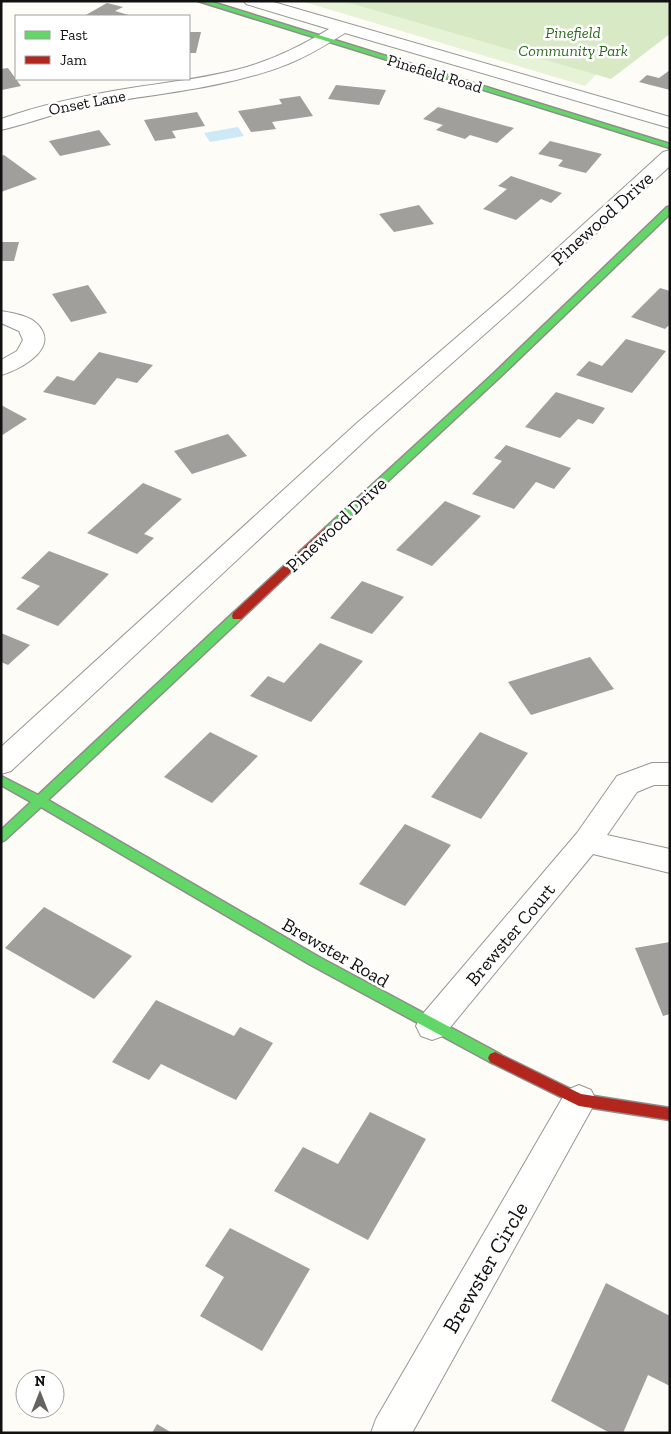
<svg xmlns="http://www.w3.org/2000/svg" width="671" height="1434" font-family="'Zilla Slab',serif">
	<style>
		.green { fill: #e7f3d7 }
		.forest { fill: #d8eac5 }
		.water { fill: #cde8f7 }
		.building { fill: #a19f9c }
		.lines { fill: none; stroke-linecap: round; stroke-linejoin: round }
		.street-casing { stroke: #979795; stroke-width: 2 }
		.fast-casing { stroke: #8e8d8b; stroke-width: 3 }
		.jam-casing { stroke: #8e8d8b; stroke-width: 3 }
		.street { fill: #fffffe; fill-rule: evenodd }
		.fast { fill: #63d668; fill-rule: evenodd }
		.jam { fill: #b3261e; fill-rule: evenodd }
		.labels { text-anchor: middle; stroke-width: 5; stroke-linejoin: round; paint-order: stroke }
		.far-park-label { font-size: 16px; font-style: italic; fill: #2f6b1f; stroke: #fff }
		.far-street-label { font-size: 16px; fill: #111; stroke: #fff }
		.street-label { font-size: 19px; fill: #111; stroke: #fff }
		.near-street-label { font-size: 22px; fill: #111; stroke: #fff }
	</style>
	<rect width="100%" height="100%" fill="#fdfcf7"/>
	<!-- green -->
	<path class="green" d="M 301,1 L 670,1 L 670,6 L 656,13 L 585,86 Z"/>
	<!-- forest -->
	<path class="forest" d="M 343,1 L 670,1 L 670,34 L 611,79 Z"/>
	<!-- water -->
	<path class="water" d="M 238,127 L 244,136 L 210,142 L 204,133 Z"/>
	<!-- building -->
	<path class="building" d="M 107,3 L 123,7 L 115,11 L 132,16 L 84,16 Z
		M 189,32 L 201,32 L 196,53 L 189,53 Z
		M 8,68 L 21,86 L 2,90 L 1,69 Z
		M 670,70 L 670,90 L 639,82 L 647,75 L 659,78 Z
		M 336,85 L 386,90 L 379,105 L 328,99 Z
		M 300,96 L 313,116 L 272,122 L 276,129 L 251,132 L 238,111 L 282,104 L 279,99 Z
		M 438,107 L 514,128 L 497,143 L 470,135 L 465,139 L 436,130 L 443,125 L 423,119 Z
		M 197,112 L 205,126 L 172,131 L 176,138 L 155,141 L 144,120 Z
		M 99,130 L 111,145 L 60,156 L 49,141 Z
		M 550,141 L 602,154 L 586,173 L 558,166 L 563,160 L 538,154 Z
		M 4,155 L 37,179 L 1,192 L 1,156 Z
		M 511,176 L 562,193 L 551,203 L 541,199 L 516,220 L 483,209 L 507,189 L 498,186 Z
		M 419,205 L 434,224 L 394,232 L 379,214 Z
		M 1,242 L 19,242 L 14,261 L 1,261 Z
		M 88,285 L 107,313 L 71,322 L 52,294 Z
		M 660,288 L 670,291 L 670,324 L 665,329 L 631,317 Z
		M 626,339 L 666,351 L 632,393 L 576,375 L 589,361 L 602,366 Z
		M 99,352 L 153,365 L 137,383 L 117,378 L 95,405 L 43,392 L 57,376 L 74,381 Z
		M 556,392 L 605,408 L 593,424 L 578,419 L 560,438 L 525,427 Z
		M 1,405 L 27,419 L 1,436 Z
		M 228,434 L 247,456 L 192,474 L 174,451 Z
		M 506,445 L 571,468 L 554,489 L 536,482 L 514,509 L 472,494 L 502,461 L 494,458 Z
		M 143,483 L 182,499 L 144,534 L 154,538 L 137,554 L 87,533 Z
		M 445,501 L 481,516 L 432,566 L 396,550 Z
		M 49,551 L 109,574 L 58,626 L 16,609 L 40,586 L 21,578 Z
		M 362,581 L 404,597 L 372,634 L 330,618 Z
		M 1,633 L 30,645 L 8,665 L 1,662 Z
		M 320,643 L 363,661 L 311,722 L 250,696 L 268,676 L 284,683 Z
		M 590,657 L 614,689 L 531,715 L 508,682 Z
		M 210,732 L 258,756 L 212,803 L 164,777 Z
		M 480,732 L 528,753 L 481,819 L 431,797 Z
		M 405,824 L 451,845 L 405,906 L 359,884 Z
		M 44,907 L 132,956 L 94,999 L 5,948 Z
		M 670,942 L 670,1014 L 663,1016 L 635,948 Z
		M 156,1000 L 234,1036 L 240,1027 L 273,1043 L 236,1100 L 161,1064 L 149,1080 L 112,1062 Z
		M 370,1112 L 426,1139 L 368,1240 L 274,1191 L 303,1147 L 338,1164 Z
		M 230,1228 L 310,1269 L 262,1351 L 200,1316 L 224,1277 L 205,1266 Z
		M 606,1283 L 670,1316 L 670,1386 L 648,1375 L 623,1433 L 610,1433 L 551,1401 Z
		M 157,1424 L 172,1433 L 152,1433 Z"/>
	<g class="lines">
		<defs>
			<path id="street" d="M 244,1 L 270,1 L 670,117 L 670,128 L 345,33 C 326,45 308,56 288,64 C 227,88 161,93 97,104 C 64,110 34,122 1,130 L 1,119 C 43,104 87,95 131,88 C 169,82 209,78 247,67 C 276,58 303,45 329,29 L 246,4 Z
				M 670,150 L 670,166 L 522,301 L 373,433 L 11,771 L 1,774 L 1,747 L 357,423 L 508,293 L 663,152 Z
				M 1,311 C 12,313 26,315 35,322 C 63,346 22,369 1,375 L 1,360 L 17,351 L 23,340 L 19,331 L 1,323 Z
				M 652,763 L 670,763 L 670,785 L 654,785 L 637,792 L 607,835 L 670,849 L 670,873 L 593,854 L 443,1036 L 432,1040 L 421,1036 L 416,1026 L 421,1016 L 577,833 L 617,776 Z
				M 579,1085 L 591,1090 L 596,1100 L 591,1110 L 412,1433 L 371,1433 L 376,1419 L 567,1090 Z"/>
			<path id="fast" d="M 198,1 L 209,1 L 670,144 L 670,148 Z
				M 667,207 L 670,207 L 670,214 L 499,378 L 333,532 L 325,532 L 324,530 L 325,528 L 493,374 Z
				M 237,612 L 241,613 L 242,616 L 241,619 L 48,800 L 319,957 L 500,1054 L 502,1058 L 500,1062 L 495,1064 L 490,1062 L 309,964 L 41,807 L 5,840 L 1,842 L 1,830 L 31,802 L 1,785 L 1,776 L 38,795 L 233,613 Z"/>
			<path id="jam" d="M 329,527 L 334,530 L 333,532 L 241,619 L 233,619 L 232,616 L 233,613 L 325,528 Z
				M 495,1052 L 581,1094 L 670,1108 L 670,1120 L 579,1106 L 490,1062 L 488,1058 L 490,1054 Z"/>
		</defs>
		<!-- street casing -->
		<use href="#street" class="street-casing"/>
		<!-- fast casing -->
		<use href="#fast" class="fast-casing"/>
		<!-- jam casing -->
		<use href="#jam" class="jam-casing"/>
		<!-- street -->
		<use href="#street" class="street"/>
		<!-- fast -->
		<use href="#fast" class="fast"/>
		<!-- jam -->
		<use href="#jam" class="jam"/>
	</g>
	<g class="labels">
		<!-- far-park labels -->
		<g class="far-park-label">
			<text x="573" y="38">Pinefield<tspan x="573" dy="18">Community Park</tspan></text>
		</g>
		<!-- far-street labels -->
		<g class="far-street-label">
			<text transform="translate(435 73) rotate(17)" y="6">Pinefield Road</text>
			<text transform="translate(87 102) rotate(-11)" y="6">Onset Lane</text>
		</g>
		<!-- street labels -->
		<g class="street-label">
			<text transform="translate(602 218) rotate(-42)" y="7">Pinewood Drive</text>
			<text transform="translate(336 524) rotate(-43)" y="7">Pinewood Drive</text>
			<text transform="translate(510 934) rotate(-50)" y="7">Brewster Court</text>
			<text transform="translate(336 952) rotate(30)" y="7">Brewster Road</text>
		</g>
		<!-- near-street labels -->
		<g class="near-street-label">
			<text transform="translate(485 1267) rotate(-60)" y="8">Brewster Circle</text>
		</g>
	</g>
	<!-- border -->
	<rect width="671" height="1434" fill="none" stroke="#111111" stroke-width="5"/>
	<!-- legend -->
	<rect x="15" y="15" width="175" height="65" fill="#ffffff" stroke="#a0a0a0"/>
	<rect x="25" y="31" width="25" height="8" fill="#63d668" stroke="#a0a0a0"/>
	<text x="60" y="40" font-size="15" fill="#111111">Fast</text>
	<rect x="25" y="56" width="25" height="8" fill="#b3261e" stroke="#a0a0a0"/>
	<text x="60" y="65" font-size="15" fill="#111111">Jam</text>
	<!-- north arrow -->
	<g transform="translate(40 1394)"><circle r="24" fill="#ffffff" stroke="#a0a0a0"/>
	<path d="M0-4L9 19L0 12L-9 19Z" fill="#646362"/>
	<text y="-8" font-size="14" font-weight="bold" text-anchor="middle" fill="#111111">N</text>
	</g>
</svg>
